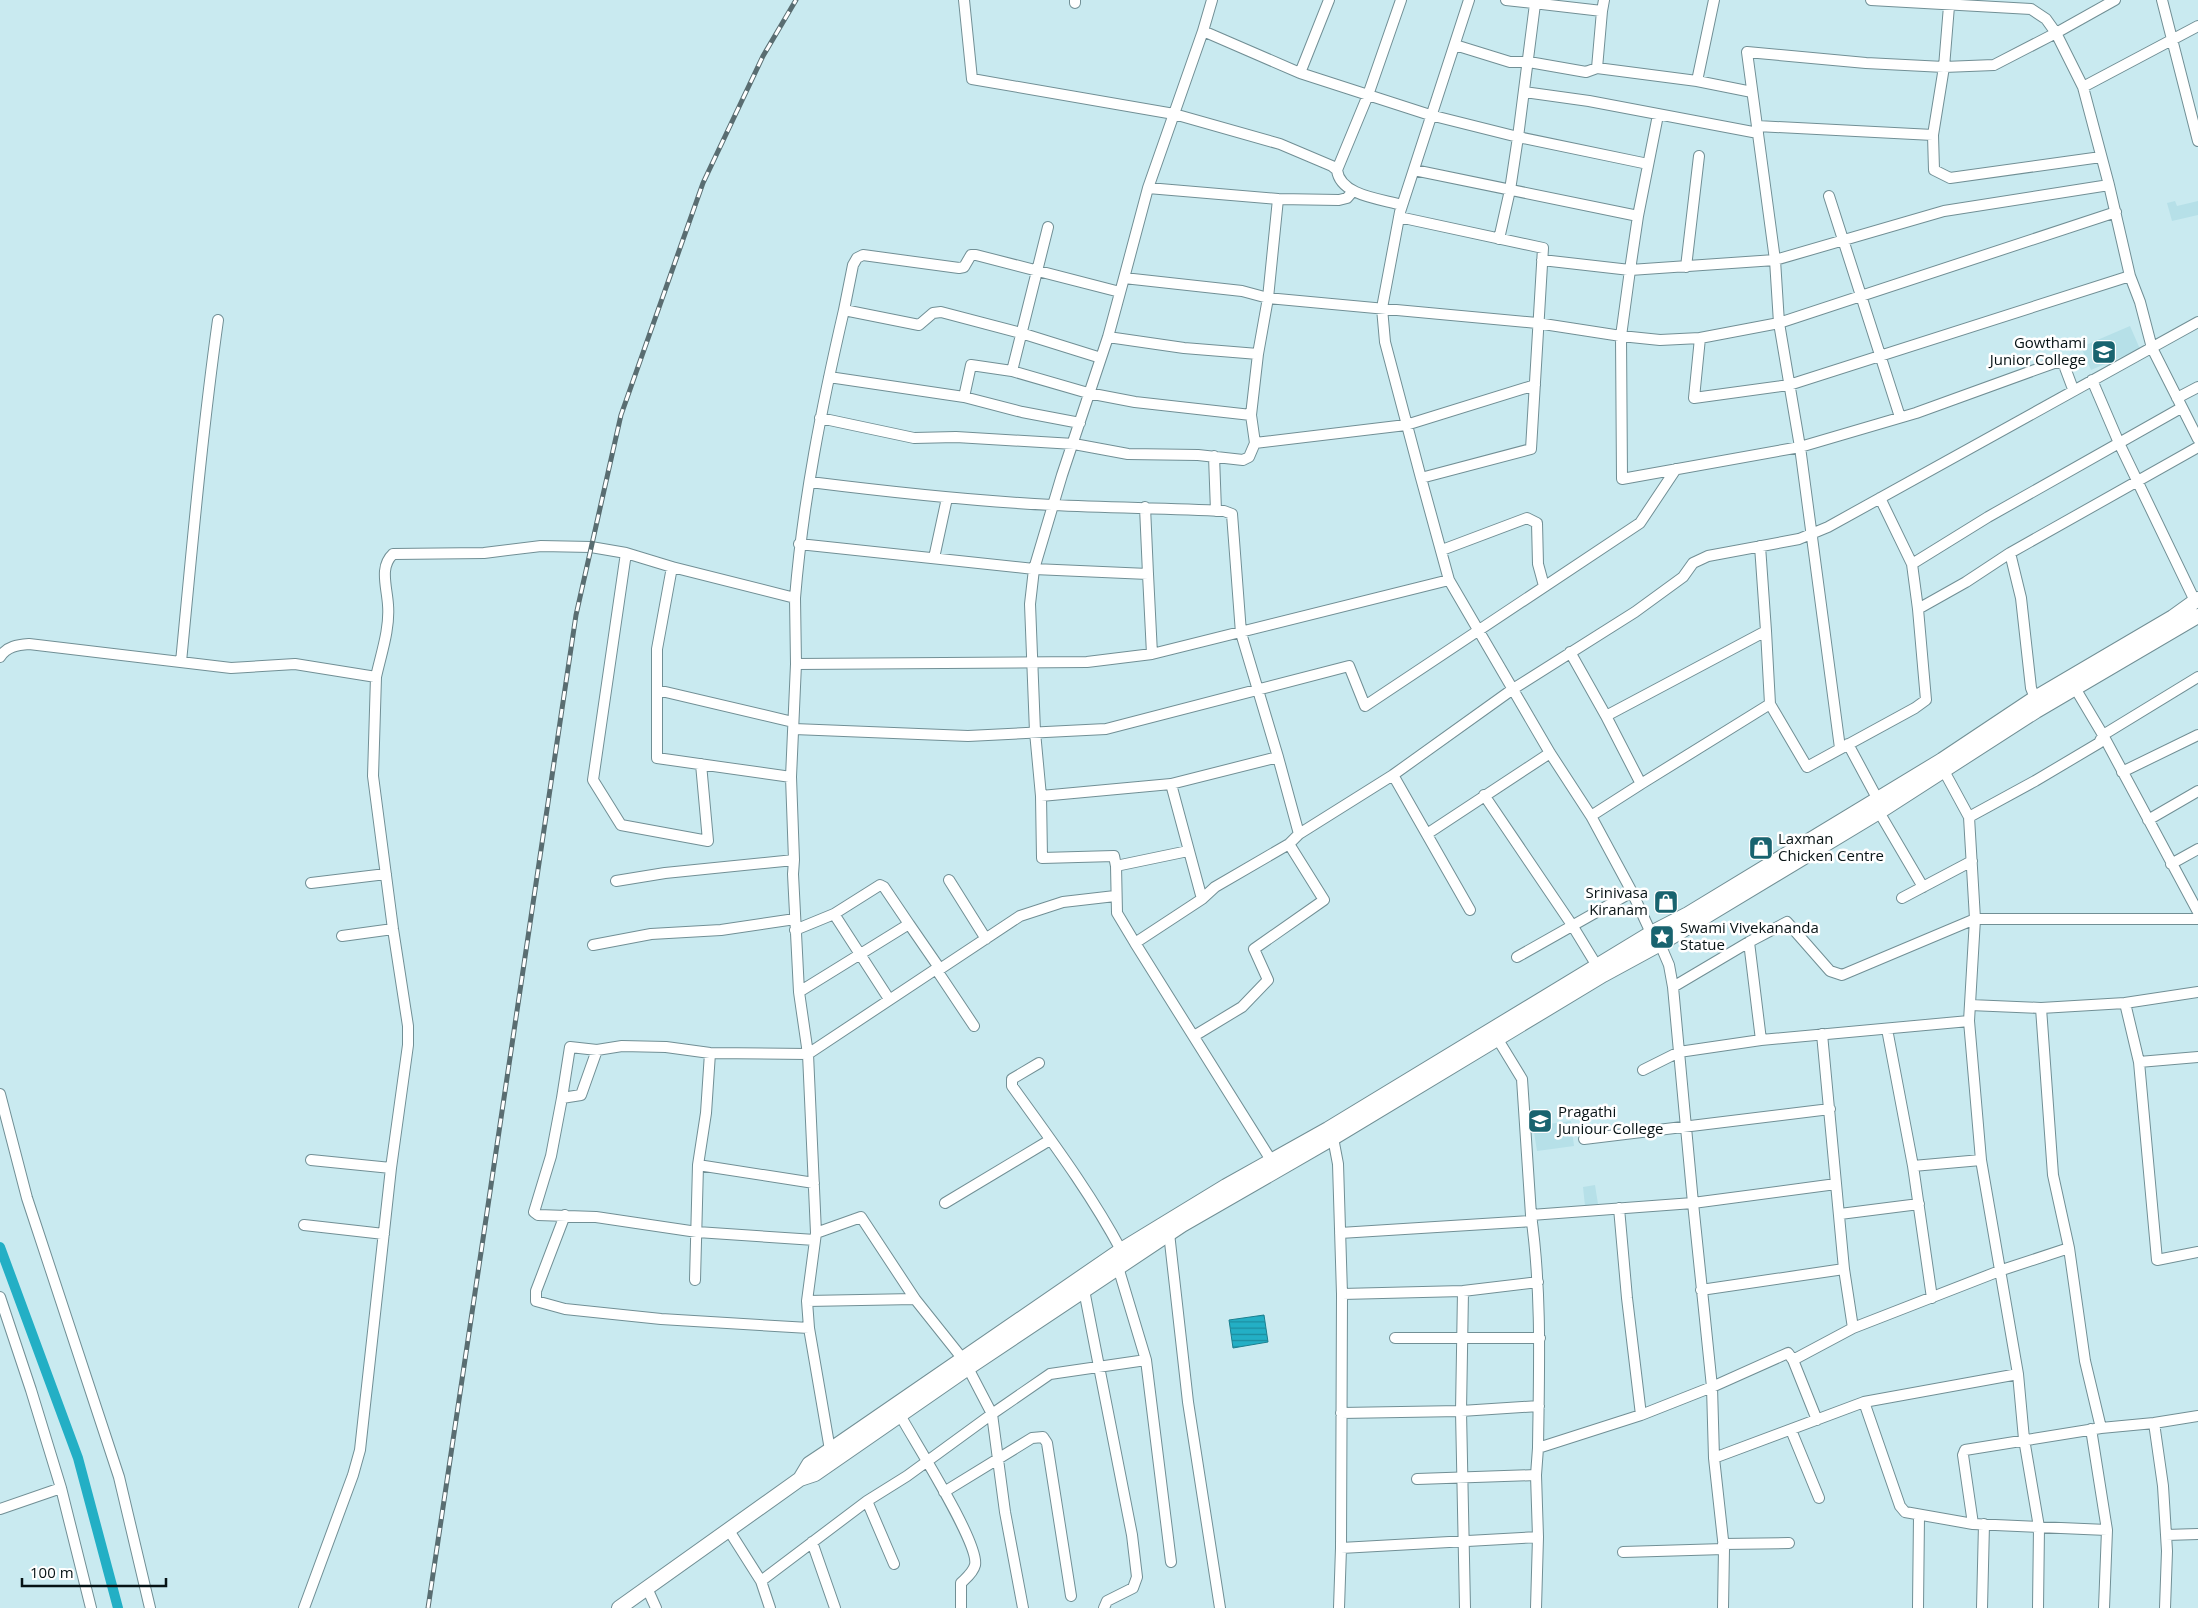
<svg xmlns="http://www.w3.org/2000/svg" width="2198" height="1608" font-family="'Open Sans',sans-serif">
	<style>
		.built { fill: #b6e0e8 }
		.water { fill: url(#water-rules); stroke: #1b8090 }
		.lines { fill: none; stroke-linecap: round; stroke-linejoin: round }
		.canal { stroke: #23afc5; stroke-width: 10 }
		.minor-casing { stroke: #718f95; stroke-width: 12 }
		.secondary-casing { stroke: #718f95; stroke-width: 16 }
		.minor { stroke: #fff; stroke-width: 10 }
		.secondary { stroke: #fff; stroke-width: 14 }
		.rail-casing { stroke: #596d71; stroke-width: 5 }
		.rail { stroke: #fff; stroke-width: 3; stroke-dasharray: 9; stroke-linecap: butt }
		.labels { text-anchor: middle; stroke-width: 5; stroke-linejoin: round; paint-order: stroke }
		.poi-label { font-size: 15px; fill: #071315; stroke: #fff; text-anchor: start }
	</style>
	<defs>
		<pattern id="water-rules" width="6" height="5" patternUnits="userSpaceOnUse" patternTransform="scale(1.25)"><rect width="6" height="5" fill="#23afc5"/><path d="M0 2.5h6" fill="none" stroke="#1c8d9f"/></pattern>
	</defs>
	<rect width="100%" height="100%" fill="#c9eaf0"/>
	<!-- built -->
	<path class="built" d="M 2175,201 L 2177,206 L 2198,201 L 2198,215 L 2172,221 L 2167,203 Z
		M 2130,326 L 2140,349 L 2091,370 L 2081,347 Z
		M 1571,1121 L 1574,1146 L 1537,1151 L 1533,1126 Z
		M 1595,1185 L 1598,1204 L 1585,1206 L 1583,1187 Z"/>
	<!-- water -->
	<path class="water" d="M 1264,1315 L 1268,1342 L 1233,1348 L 1229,1320 Z"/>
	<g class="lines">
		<!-- canal -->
		<path class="canal" d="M 0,1247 L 78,1458 L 118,1608"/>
		<defs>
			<path id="minor" d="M 964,0 L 972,79 L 1174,114 L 1280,144 L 1332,166 L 1337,170 C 1340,196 1382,199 1402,205
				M 1212,0 L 1203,31 L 1300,73 L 1329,0
				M 1506,0 L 1602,11 L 1597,68
				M 1871,0 L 2031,9 L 2046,19 L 2056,33 L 2083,87 L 2109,185 L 2130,276 L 2140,302 L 2152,348 L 2198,439
				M 2162,0 L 2198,141
				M 1075,3 L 1075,0
				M 1949,6 L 1944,67 L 1933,135 L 1934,170 L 1950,178 L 2101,157
				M 1602,11 L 1604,0
				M 1455,45 L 1510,62 L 1529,62 L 1586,72 L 1597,68 L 1697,81 L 1752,92
				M 1300,73 L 1430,115 L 1518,137 L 1535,4
				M 1697,81 L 1714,0
				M 2083,87 L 2198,26
				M 1524,92 L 1589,101 L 1758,133
				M 1757,126 L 1933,135
				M 1337,170 L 1368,95 L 1401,0
				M 1414,170 L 1638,216
				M 1148,188 L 1278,199 L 1339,200 L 1347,198 L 1353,191
				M 1829,196 L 1900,417
				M 2116,212 L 1779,323 L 1700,338 L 1694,398 L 1789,385 L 2130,276
				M 1399,217 L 1543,248 L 1531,449 L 1421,478 L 1449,580 L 1550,753 L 1591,816 L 1632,892 L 1651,933
				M 1499,239 L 1510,190 L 1518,137 L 1648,164
				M 1542,260 L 1630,270 L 1638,216 L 1658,115
				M 1686,267 L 1699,156
				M 1124,278 L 1148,188 L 1203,31
				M 844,310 L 853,265 L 857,258 L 863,255 L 959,268 L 964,267 L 971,255 L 976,255 L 1120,292
				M 1108,337 L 1184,348 L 1258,354 L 1268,298 L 1278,199
				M 1700,338 L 1660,340 L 1621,336 L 1622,479 L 1800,447 L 1916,413 L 2054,363 L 2060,363 L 2064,365 L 2073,389
				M 1012,371 L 1048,227
				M 829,377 L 964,397
				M 2092,380 L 2119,443 L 2195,601
				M 2177,398 L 2198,387
				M 820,418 L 914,438 L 956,437 L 1074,444 L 1128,454 L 1198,455 L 1243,460 L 1249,457 L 1255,443 L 1251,415
				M 1080,423 L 1022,412 L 964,397 L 971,365 L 1012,371 L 1088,393 L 1135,402 L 1251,415 L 1258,354
				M 1255,443 L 1406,425 L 1535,385
				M 1214,456 L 1216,511
				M 1421,478 L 1385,342 L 1382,308 L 1400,212 L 1469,0
				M 810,482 C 890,492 971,501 1052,505 C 1110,508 1167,508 1224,511 L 1232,514 L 1241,633 L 1278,757 L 1171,784 L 1041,796
				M 1880,498 L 1912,564 L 1918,609
				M 799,544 L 1034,569 L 1148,574 L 1145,507
				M 1760,546 L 1766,631 L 1606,716 L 1641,784 L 1770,704 L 1807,767 L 1915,708 L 1926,700 L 1918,609 L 1966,582 L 2010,553 L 2198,447
				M 1442,550 L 1527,518 L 1537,523 L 1538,564 L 1544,586
				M 2010,553 L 2021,598 L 2031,688 L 2035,698
				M 934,558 L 947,498
				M 1912,564 L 1988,517 L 2181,408
				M 672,567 L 657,649 L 657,758 L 791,777
				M 1148,574 L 1152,654
				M 795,598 L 796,664 L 791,777 L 794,860 L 793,874 L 799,992 L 808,1054 L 816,1233 L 807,1301 L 809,1328 L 830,1450
				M 1766,631 L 1770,704
				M 1570,652 L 1606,716
				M 0,657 C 7,646 18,645 29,644 L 231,668 L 295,664 L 376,677 L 373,776 L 393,929 L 408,1026 L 408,1045 L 391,1168 L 360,1450 L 353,1475 L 304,1608
				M 181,662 C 192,548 202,434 218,320
				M 796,664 L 1087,662 L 1152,654 L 1449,580
				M 376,677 C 381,654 390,629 388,605 C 387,587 379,567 393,554 L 484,553 L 541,546 L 591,547 L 626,553
				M 2198,677 L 2103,735 L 2198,912
				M 657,690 L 793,722
				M 794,729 L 968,736 L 1106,729 L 1349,666 L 1365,706 L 1640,523 L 1676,469
				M 1848,744 L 1877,798
				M 1840,748 L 1800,447 L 1779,323 L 1775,260 L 1747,52 L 1866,63 L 1944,67 L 1994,65 L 2056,33 L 2115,0
				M 1278,757 L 1299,834
				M 701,764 L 708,841 L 621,825 L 593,780 L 626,553 L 672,567 L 795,598 C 803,500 822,405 844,310 L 919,325 L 933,313 L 941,312 L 1021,333 L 1101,358
				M 1944,771 L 1969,817 L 1975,919 L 2198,919
				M 2122,772 L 2198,735
				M 1393,775 L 1470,910
				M 1171,784 L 1202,899
				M 1484,795 L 1572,925 L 1597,966
				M 1879,812 L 1923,887
				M 1591,816 L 1641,784
				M 1969,817 L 2035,781 L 2099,743 L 2103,735 L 2075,688
				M 2148,820 L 2198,791
				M 1427,834 L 1550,753
				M 2171,864 L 2198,849
				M 1116,866 L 1188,851
				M 949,880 L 986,939
				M 616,881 L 665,873 L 794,860
				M 311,883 L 386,874
				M 1902,898 L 1972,861
				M 834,914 L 889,999
				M 795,930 L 834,914 L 880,885 L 884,887 L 909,924
				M 342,936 L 393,929
				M 1749,942 L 1761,1040
				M 1135,943 L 1117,913 L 1116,866 L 1114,856 L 1042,858 L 1041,796 L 1035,732 L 1030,604 L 1034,569 L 1062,475 L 1108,337 L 1124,278 L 1242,291 L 1268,298 L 1537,323 L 1621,336 L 1630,270 L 1775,260 L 1944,211 L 2109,185
				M 1660,944 L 1669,965 L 1673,987 L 1693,1203 L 1836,1184
				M 593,945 L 651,934 L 721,930 L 795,919
				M 1517,957 L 1632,892
				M 1673,987 L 1749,942 L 1787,922 L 1830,971 L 1842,975 L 1975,919 L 1969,1021 L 1981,1160 L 2018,1374 L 2024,1439 L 2039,1527 L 2038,1608
				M 799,992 L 909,924 L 940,969 L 1020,916 L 1063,902 L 1115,896
				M 2041,1008 L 2125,1003
				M 1887,1029 L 1913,1166 L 1932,1298
				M 1822,1034 L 1844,1269 L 1853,1328 L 2002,1270 L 2069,1248 L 2053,1175 L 2041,1008 L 1970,1005
				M 1194,1036 L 1242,1007 L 1268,980 L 1254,949 L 1324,900 L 1289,844
				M 1497,1038 L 1522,1079 L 1531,1215 L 1693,1203 L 1712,1387 L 1714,1458 L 1864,1402 L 2018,1374
				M 597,1050 L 581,1095 L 562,1098 L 570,1047 L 597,1050 L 622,1046 L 666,1047 L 710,1053 L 808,1054 L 936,969 L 974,1026
				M 710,1053 L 706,1113 L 698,1165 L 814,1183
				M 2198,1057 L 2139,1062 L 2157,1260 L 2198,1252
				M 2139,1062 L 2125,1003 L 2198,992
				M 1039,1063 L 1012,1079 L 1012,1086 C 1050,1139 1090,1192 1121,1250
				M 1643,1070 L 1679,1052 L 1761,1040 L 1969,1021
				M 0,1094 L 27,1198 L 119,1477 L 150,1608
				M 562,1098 L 551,1156 L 534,1212 L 538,1215 L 596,1217 L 697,1232 L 815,1240
				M 1333,1138 L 1338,1164 L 1342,1294 L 1341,1548 L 1538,1537 L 1536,1475 L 1538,1448
				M 1584,1139 L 1830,1109
				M 311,1160 L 391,1168
				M 1271,1160 L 1135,943 L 1202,899 L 1215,887 L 1289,844 L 1299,834 L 1393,775 L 1513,689 L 1635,612 L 1683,577 L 1693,563 L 1708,556 L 1799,539 L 1828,527 L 2198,322
				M 1913,1166 L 1981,1160
				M 945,1203 L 1050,1140
				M 1619,1208 L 1627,1298 L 1641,1415
				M 1840,1214 L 1919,1204
				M 565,1215 L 536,1291 L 536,1301 L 565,1309 L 661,1319 L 809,1328
				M 1531,1215 C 1542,1292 1539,1371 1538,1448 L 1641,1415 L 1712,1387 L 1788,1353 L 1793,1360 L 1817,1420
				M 304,1225 L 384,1234
				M 1169,1233 L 1188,1402 L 1220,1608
				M 1340,1233 L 1532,1221
				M 2069,1248 L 2085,1361 L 2101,1428
				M 1118,1267 L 1146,1360 L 1171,1562
				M 695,1280 L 698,1165
				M 1084,1290 L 1132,1535 L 1137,1577 L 1133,1588 L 1107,1601 L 1104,1608
				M 1701,1290 L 1844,1269
				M 1463,1291 L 1461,1411 L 1465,1608
				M 1342,1294 L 1463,1291 L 1538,1282
				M 0,1297 L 31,1390 L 61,1488 L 91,1608
				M 915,1299 L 962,1358
				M 807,1301 L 915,1299 L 861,1217 L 816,1233
				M 1395,1338 L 1540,1338
				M 1793,1360 L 1853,1328
				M 968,1368 L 992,1414 L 1005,1512 L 1023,1608
				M 1864,1402 L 1900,1506 L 1905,1512 L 1973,1524 L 2107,1530
				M 1341,1413 L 1461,1411 L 1539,1406
				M 900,1415 C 913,1439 980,1544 975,1565 C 973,1573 966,1578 961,1583 L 961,1608
				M 2154,1423 L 2163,1486 L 2167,1551 L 2165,1608
				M 2091,1429 L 2107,1530 L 2104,1608
				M 1791,1430 L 1819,1498
				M 1714,1458 L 1724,1549 L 1723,1608
				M 1417,1479 L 1536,1475
				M 944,1492 L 1032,1438 L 1043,1437 L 1047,1443 L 1071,1596
				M 867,1501 L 894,1564
				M 0,1509 L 61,1488
				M 1973,1524 L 1963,1455 L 1965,1450 L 2101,1428 L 2154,1423 L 2198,1416
				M 728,1529 L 761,1581 L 770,1608
				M 2166,1535 L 2198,1534
				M 812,1542 L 835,1608
				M 1723,1544 L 1789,1543
				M 1623,1552 L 1724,1549
				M 761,1581 L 867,1501 L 907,1476 L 992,1414 L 1050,1374 L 1146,1360
				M 647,1588 L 656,1608
				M 1339,1608 L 1341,1548
				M 1536,1608 L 1538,1537
				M 1918,1608 L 1919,1516
				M 1982,1608 L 1984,1524"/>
			<path id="secondary" d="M 800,1479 L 809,1464 L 830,1450 L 1121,1250 L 1226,1186 L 1328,1129 L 1651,933 L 1688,914 L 1942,760 L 2035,698 L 2173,617 L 2198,599
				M 619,1608 L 800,1479 L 815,1474 L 968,1368 L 1182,1225 L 1333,1138 L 1603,975 L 1660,944 L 1879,812 L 2036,711 L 2198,616"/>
		</defs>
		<!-- minor casing -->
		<use href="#minor" class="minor-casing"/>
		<!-- secondary casing -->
		<use href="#secondary" class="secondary-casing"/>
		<!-- minor -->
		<use href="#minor" class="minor"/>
		<!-- secondary -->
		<use href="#secondary" class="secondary"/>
		<defs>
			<path id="rail" d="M 428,1608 L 576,615 L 621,415 L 703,183 L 763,56 L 796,0"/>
		</defs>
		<!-- rail casing -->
		<use href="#rail" class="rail-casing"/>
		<!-- rail -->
		<use href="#rail" class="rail"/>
	</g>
	<!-- icons -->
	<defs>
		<symbol id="university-square" viewBox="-11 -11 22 22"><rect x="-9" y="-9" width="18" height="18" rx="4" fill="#18636f" stroke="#fff"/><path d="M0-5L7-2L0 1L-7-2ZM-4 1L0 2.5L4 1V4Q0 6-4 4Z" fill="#fff"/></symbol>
		<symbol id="shop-square" viewBox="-11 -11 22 22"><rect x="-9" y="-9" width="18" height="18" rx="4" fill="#18636f" stroke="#fff"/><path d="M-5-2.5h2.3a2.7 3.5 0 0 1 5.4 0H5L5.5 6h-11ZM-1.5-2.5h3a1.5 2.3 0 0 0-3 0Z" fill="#fff"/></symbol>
		<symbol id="sight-square" viewBox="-11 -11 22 22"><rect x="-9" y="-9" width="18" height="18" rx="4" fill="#18636f" stroke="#fff"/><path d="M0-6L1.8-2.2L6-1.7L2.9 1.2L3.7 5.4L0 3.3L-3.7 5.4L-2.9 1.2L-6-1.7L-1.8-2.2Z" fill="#fff"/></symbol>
	</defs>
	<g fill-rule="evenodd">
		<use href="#university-square" x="2090" y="338" width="28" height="28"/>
		<use href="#shop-square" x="1747" y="834" width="28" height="28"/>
		<use href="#shop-square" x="1652" y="888" width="28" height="28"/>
		<use href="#sight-square" x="1648" y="923" width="28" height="28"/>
		<use href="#university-square" x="1526" y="1107" width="28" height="28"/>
	</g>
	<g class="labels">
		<!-- poi labels -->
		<g class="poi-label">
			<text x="2086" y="348" text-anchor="end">Gowthami<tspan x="2086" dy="17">Junior College</tspan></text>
			<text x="1778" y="844">Laxman<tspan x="1778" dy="17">Chicken Centre</tspan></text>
			<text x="1648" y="898" text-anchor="end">Srinivasa<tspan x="1648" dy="17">Kiranam</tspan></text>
			<text x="1680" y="933">Swami Vivekananda<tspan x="1680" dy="17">Statue</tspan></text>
			<text x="1558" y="1117">Pragathi<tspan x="1558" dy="17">Juniour College</tspan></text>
		</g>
	</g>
	<!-- scale -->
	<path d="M22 1578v8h144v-8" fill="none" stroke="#071315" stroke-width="2.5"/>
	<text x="30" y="1578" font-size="15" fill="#071315" stroke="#ffffff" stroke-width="4" paint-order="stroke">100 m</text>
</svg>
